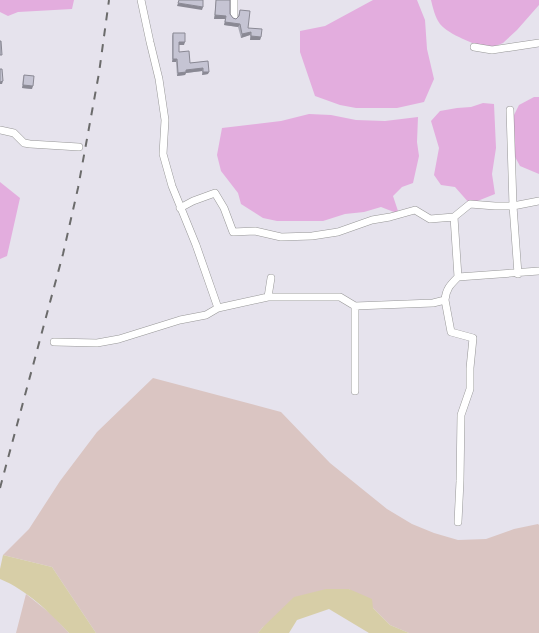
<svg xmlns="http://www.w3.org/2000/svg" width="539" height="633" font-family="Commissioner,sans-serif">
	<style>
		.grass { fill: #e3adde }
		.wetland { fill: #dac5c2 }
		.water { fill: #d7cea7 }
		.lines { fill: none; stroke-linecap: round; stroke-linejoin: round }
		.street-casing { stroke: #979797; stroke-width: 8 }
		.street { stroke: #fff; stroke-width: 7 }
		.rail { stroke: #6b6b6b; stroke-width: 2; stroke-dasharray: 8 8; stroke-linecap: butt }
		.wall { fill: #a9a9b5 }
		.shaded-wall { fill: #8a8994 }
		.building { fill: #c5c4d3; stroke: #8a8994 }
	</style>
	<rect width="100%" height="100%" fill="#e6e3ed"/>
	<!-- grass -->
	<path class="grass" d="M 0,0 L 74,0 L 72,9 L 18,12 L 8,16 L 0,12 Z
		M 373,0 L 417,0 L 425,20 L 427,49 L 434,79 L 424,102 L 397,108 L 356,108 L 340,105 L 315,96 L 300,52 L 300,31 L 325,26 Z
		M 431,0 L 539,0 L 539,5 L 517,30 L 503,43 L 488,49 C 475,44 449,35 440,24 C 435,17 433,8 431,0 Z
		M 534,97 L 539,97 L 539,174 L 520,166 L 509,146 L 508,127 L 519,105 Z
		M 483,103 L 494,104 L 496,148 L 492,174 L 495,194 L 470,204 L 455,187 L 441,185 L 434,175 L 439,148 L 431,121 L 440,111 L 457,108 L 471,107 Z
		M 309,114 L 331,115 L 356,120 L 385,121 L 418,117 L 417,142 L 419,156 L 413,183 L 402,187 L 393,196 L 399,214 L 381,207 L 364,212 L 345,214 L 323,221 L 277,221 L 263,218 L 241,204 L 238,193 L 221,171 L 217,155 L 222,128 L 281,121 Z
		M 0,182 L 20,198 L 7,256 L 0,259 Z"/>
	<!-- wetland -->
	<path class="wetland" d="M 153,378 L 281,412 L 330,463 L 387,509 L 412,524 L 434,533 L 458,540 L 486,539 L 514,529 L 538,524 L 539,525 L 539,633 L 409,633 L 390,625 L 373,608 L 349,589 L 263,627 L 258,633 L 96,633 L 52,567 L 3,555 L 29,529 L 60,481 L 97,432 Z
		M 26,594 L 51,614 L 69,633 L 16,633 Z"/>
	<!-- water -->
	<path class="water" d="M 3,555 L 52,567 L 96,633 L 69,633 C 49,612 27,590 0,579 L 0,569 Z
		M 326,589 L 349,589 L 372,599 L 373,608 L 390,625 L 409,633 L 369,633 L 329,609 L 297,620 L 289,633 L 258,633 L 263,627 L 294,597 Z"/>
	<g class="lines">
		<defs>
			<path id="street" d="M 141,0 L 150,42 L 159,79 L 165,120 L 163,154 L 172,186 L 196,245 L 218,308 L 268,297 L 340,297 L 355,306 L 433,303 L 445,300 L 451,332 L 473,338 L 470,368 L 470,389 L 461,415 L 460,481 L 458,522
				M 234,0 L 234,17
				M 474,47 L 492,50 L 539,43
				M 510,110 L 513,206 L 518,274
				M 0,130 L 14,133 L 24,143 L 30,144 L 79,147
				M 180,208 L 193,201 L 215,193 L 224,208 L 233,232 L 255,231 L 281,237 L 312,236 L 338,232 L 372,220 L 390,217 L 415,210 L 430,219 L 454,217 L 470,204 L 495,206 L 513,206 L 539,201
				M 454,217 L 458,277
				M 268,297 L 271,278
				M 445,300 C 446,289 450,285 458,277 L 539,271
				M 355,306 L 355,391
				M 54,342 L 97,343 L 119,339 L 180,320 L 206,315 L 218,308"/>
		</defs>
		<!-- street casing -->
		<use href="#street" class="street-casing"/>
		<!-- street -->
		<use href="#street" class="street"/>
		<!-- rail -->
		<path class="rail" d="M 0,488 L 63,254 L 78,188 L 99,73 L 109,0"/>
	</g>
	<!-- wall -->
	<path class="wall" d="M 216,0 L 230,0 L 230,14 L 233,18 L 236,19 L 238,17 L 240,10 L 248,28 L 261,37 L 260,40 L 250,40 L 250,35 L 241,38 L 238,27 L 224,25 L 225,19 L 214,19 Z
		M 173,33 L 184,45 L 179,45 L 179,52 L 190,63 L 208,61 L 208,74 L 202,75 L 202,71 L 186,73 L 185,75 L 177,76 L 176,62 L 172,62 L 172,36 Z
		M 24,75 L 32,89 L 22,88 L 23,78 Z"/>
	<!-- shaded-wall -->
	<path class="shaded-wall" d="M 178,3 L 203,7 L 202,10 L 177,6 Z
		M 215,15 L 226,16 L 225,19 L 214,19 Z
		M 225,22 L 240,24 L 238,27 L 224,25 Z
		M 251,32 L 250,35 L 241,38 L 242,34 Z
		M 251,36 L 261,37 L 260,40 L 250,40 Z
		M 179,42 L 185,42 L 184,45 L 178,45 Z
		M 173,59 L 177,59 L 176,62 L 172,62 Z
		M 203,68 L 202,71 L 186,73 L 185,75 L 177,76 L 178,73 L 186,70 Z
		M 203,72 L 209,72 L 208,74 L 202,75 Z
		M 3,81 L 2,84 L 0,84 L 0,82 Z
		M 23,85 L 33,86 L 32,89 L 22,88 Z"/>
	<!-- building -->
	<path class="building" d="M 179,0 L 203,0 L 203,7 L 178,3 Z
		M 216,0 L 230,0 L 230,14 L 233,18 L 236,19 L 239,16 L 240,10 L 250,11 L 248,28 L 262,29 L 261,37 L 251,36 L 251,32 L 242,34 L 240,24 L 225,22 L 226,16 L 215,15 Z
		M 173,33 L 185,33 L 185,42 L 179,42 L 179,52 L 189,51 L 190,63 L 208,61 L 209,72 L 203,72 L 203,68 L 186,70 L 186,72 L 178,73 L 177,59 L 173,59 Z
		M 0,41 L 1,41 L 2,55 L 0,55 Z
		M 0,69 L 2,69 L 3,81 L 0,82 Z
		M 24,75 L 34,76 L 33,86 L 23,85 Z"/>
</svg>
